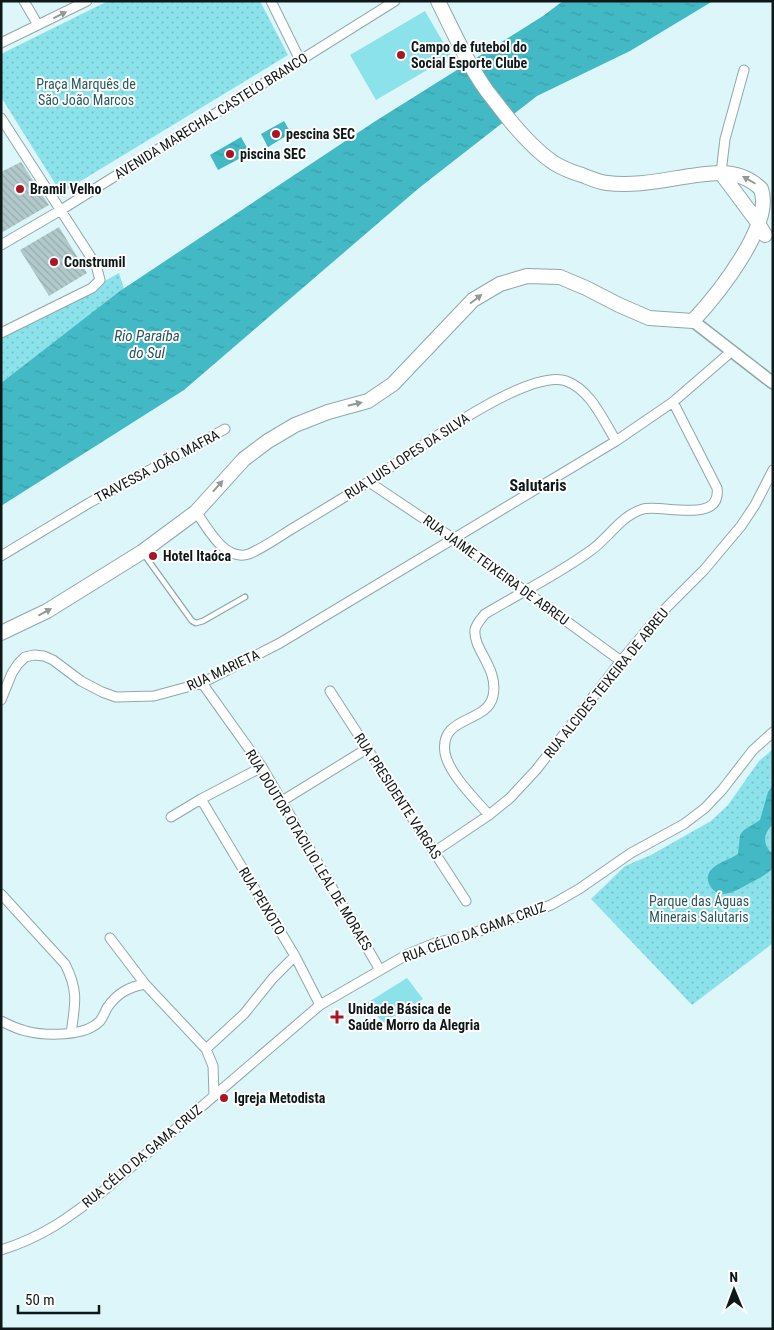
<svg xmlns="http://www.w3.org/2000/svg" width="774" height="1330" font-family="'Roboto Condensed',sans-serif">
	<style>
		.park { fill: url(#park-dots) }
		.pitch { fill: #8be2ea }
		.water { fill: url(#water-ripples) }
		.building { fill: url(#building-back-hatch) }
		.lines { fill: none; stroke-linecap: round; stroke-linejoin: round }
		.service-casing { stroke: #90a7a9; stroke-width: 7 }
		.minor-casing { stroke: #90a7a9; stroke-width: 11 }
		.tertiary-casing { stroke: #90a7a9; stroke-width: 14 }
		.secondary-casing { stroke: #90a7a9; stroke-width: 16 }
		.service { stroke: #fff; stroke-width: 4.5 }
		.minor { stroke: #fff; stroke-width: 9 }
		.tertiary { stroke: #fff; stroke-width: 11 }
		.secondary { stroke: #fff; stroke-width: 14 }
		.oneway { fill: #939798 }
		.poi-dot { fill: #aa1525; stroke: #fefefe; stroke-width: 2 }
		.labels { text-anchor: middle; stroke-width: 4; stroke-linejoin: round; paint-order: stroke }
		.poi-label { font-size: 14px; font-weight: bold; fill: #0f1819; stroke: #fefefe; text-anchor: start }
		.park-label { font-size: 14px; fill: #285a5f; stroke: #fefefe }
		.street-label { font-size: 14px; fill: #0f1819; stroke: #fefefe }
		.water-label { font-size: 15px; font-style: italic; fill: #25575c; stroke: #fefefe }
		.quarter-label { font-size: 16px; font-weight: bold; fill: #0f1819; stroke: #fefefe }
	</style>
	<defs>
		<pattern id="park-dots" width="8" height="8" patternUnits="userSpaceOnUse" patternTransform="scale(1.25)"><rect width="8" height="8" fill="#8be2ea"/><path d="M2 2h.1M6 6h.1" fill="none" stroke="#77c1c8" stroke-width="1.8" stroke-linecap="round"/></pattern>
		<pattern id="water-ripples" width="26" height="14" patternUnits="userSpaceOnUse" patternTransform="scale(1.25)"><rect width="26" height="14" fill="#42b9c4"/><path d="M2 4q2-2 4 0t4 0M15 11q2-2 4 0t4 0" fill="none" stroke="#399ea8"/></pattern>
		<pattern id="building-back-hatch" width="6" height="6" patternUnits="userSpaceOnUse" patternTransform="scale(1.25)"><rect width="6" height="6" fill="#b1c9cb"/><path d="M-1 5l2 2M0 0l6 6M5-1l2 2" fill="none" stroke="#97acae"/></pattern>
	</defs>
	<rect width="100%" height="100%" fill="#ddf6f9"/>
	<!-- park -->
	<path class="park" d="M 108,1 L 260,1 L 288,55 L 61,193 L 1,97 L 1,54 Z
		M 119,273 L 124,289 L 1,383 L 1,339 Z
		M 773,749 L 773,943 L 692,1005 L 591,899 L 625,866 L 651,855 L 711,821 L 728,805 L 759,761 Z"/>
	<!-- pitch -->
	<path class="pitch" d="M 425,11 L 451,56 L 376,100 L 350,55 Z
		M 407,978 L 423,999 L 383,1023 L 367,1003 Z"/>
	<!-- water -->
	<path class="water" d="M 563,1 L 713,1 L 630,51 L 537,96 L 419,188 L 184,390 L 1,506 L 1,383 L 120,291 L 374,122 L 543,16 Z
		M 284,121 L 291,133 L 268,147 L 261,134 Z
		M 241,137 L 250,153 L 218,170 L 210,155 Z
		M 773,785 L 773,824 C 763,834 762,845 773,854 L 773,868 C 766,875 758,879 750,883 C 737,890 719,903 709,884 C 707,879 707,875 711,870 C 718,862 729,860 738,854 L 740,835 L 744,830 L 760,820 L 768,792 Z"/>
	<!-- building -->
	<path class="building" d="M 21,162 L 49,205 L 1,233 L 1,172 Z
		M 59,227 L 87,273 L 49,296 L 20,250 Z"/>
	<g class="lines">
		<defs>
			<path id="service" d="M 143,553 L 192,621 L 196,623 L 203,621 L 245,597"/>
			<path id="minor" d="M 24,1 L 38,25
				M 271,1 L 300,60
				M 1,43 L 87,1
				M 1,118 L 96,265 L 100,280 L 92,288 L 1,333
				M 721,173 L 725,139 L 744,70
				M 1,245 L 61,210 L 395,1
				M 369,482 L 454,539 L 621,661
				M 196,512 C 208,528 224,562 249,554 C 265,547 280,536 295,527 C 320,512 345,497 370,481 C 405,458 526,367 566,381 C 591,390 603,420 616,441
				M 1,556 L 89,503 L 225,429
				M 202,683 L 262,767 L 380,970
				M 330,691 L 466,901
				M 1,700 L 12,673 L 18,664 L 25,657 L 34,655 L 44,656 L 53,660 L 81,681 L 102,692 L 116,697 L 154,696 L 202,683 L 280,643 L 616,441 L 673,402 L 732,351
				M 201,799 L 295,956 L 320,1005
				M 282,801 L 368,748
				M 489,815 C 475,799 449,774 445,753 C 439,715 487,724 493,696 C 499,668 473,650 475,630 C 476,624 481,619 485,614 C 520,593 557,575 590,551 C 609,538 620,516 643,509 C 661,504 722,525 717,488 L 673,402
				M 171,817 L 201,799 L 262,767
				M 434,852 L 489,815 L 510,798 L 536,770 L 621,661 L 662,612 L 704,570 L 741,526 L 755,505 L 773,470
				M 1,894 L 65,964 C 79,991 75,1005 71,1033
				M 110,938 L 145,984 L 206,1049 L 213,1066 L 214,1095
				M 1,1021 C 9,1025 17,1029 26,1031 C 45,1036 85,1037 100,1021 C 103,1017 105,1012 107,1008 C 117,993 129,987 145,984
				M 206,1049 L 244,1014 L 273,978 L 295,956
				M 1,1250 C 43,1237 68,1218 102,1192 L 320,1005 L 408,954 L 435,943 L 468,935 L 551,905 L 579,889 L 631,853 L 684,824 L 705,808 L 722,790 L 753,750 L 773,732"/>
			<path id="tertiary" d="M 693,321 L 773,383"/>
			<path id="secondary" d="M 721,173 L 756,220 L 765,235
				M 1,633 L 47,611 L 142,552 L 196,512 L 244,459 L 268,441 L 295,425 L 328,412 L 368,401 L 393,384 L 473,300 L 500,284 L 527,276 L 560,277 L 586,288 L 619,305 L 649,318 L 693,321 C 717,295 774,225 761,189 C 750,178 735,173 720,173 C 682,174 645,188 607,183 C 598,182 590,178 582,175 C 572,172 562,168 554,163 C 536,151 521,134 508,118 C 501,109 494,100 487,91 C 467,63 453,31 438,1"/>
		</defs>
		<!-- service casing -->
		<use href="#service" class="service-casing"/>
		<!-- minor casing -->
		<use href="#minor" class="minor-casing"/>
		<!-- tertiary casing -->
		<use href="#tertiary" class="tertiary-casing"/>
		<!-- secondary casing -->
		<use href="#secondary" class="secondary-casing"/>
		<!-- service -->
		<use href="#service" class="service"/>
		<!-- minor -->
		<use href="#minor" class="minor"/>
		<!-- tertiary -->
		<use href="#tertiary" class="tertiary"/>
		<!-- secondary -->
		<use href="#secondary" class="secondary"/>
	</g>
	<!-- one-way arrows -->
	<defs><path id="oneway-solid" d="M-6-.8H1V-3.2L6.5 0L1 3.2V.8H-6Z" transform="scale(1.25)"/></defs>
	<g class="oneway">
		<use href="#oneway-solid" transform="translate(60 15) rotate(-26)"/>
		<use href="#oneway-solid" transform="translate(749 180) rotate(-150)"/>
		<use href="#oneway-solid" transform="translate(476 299) rotate(-37)"/>
		<use href="#oneway-solid" transform="translate(355 404) rotate(-13)"/>
		<use href="#oneway-solid" transform="translate(218 486) rotate(-48)"/>
		<use href="#oneway-solid" transform="translate(45 612) rotate(-28)"/>
	</g>
	<!-- markers -->
	<g class="poi-dot">
		<circle cx="401" cy="55" r="5"/>
		<circle cx="276" cy="134" r="5"/>
		<circle cx="230" cy="154" r="5"/>
		<circle cx="20" cy="189" r="5"/>
		<circle cx="54" cy="262" r="5"/>
		<circle cx="153" cy="556" r="5"/>
		<path d="M334.5 1009.5h5v5h5v5h-5v5h-5v-5h-5v-5h5z"/>
		<circle cx="224" cy="1098" r="5"/>
	</g>
	<g class="labels">
		<!-- poi labels -->
		<g class="poi-label">
			<text x="411" y="52">Campo de futebol do<tspan x="411" dy="16">Social Esporte Clube</tspan></text>
			<text x="286" y="139">pescina SEC</text>
			<text x="240" y="159">piscina SEC</text>
			<text x="30" y="194">Bramil Velho</text>
			<text x="64" y="267">Construmil</text>
			<text x="163" y="561">Hotel Itaóca</text>
			<text x="348" y="1014">Unidade Básica de<tspan x="348" dy="16">Saúde Morro da Alegria</tspan></text>
			<text x="234" y="1103">Igreja Metodista</text>
		</g>
		<!-- park labels -->
		<g class="park-label">
			<text x="86" y="89">Praça Marquês de<tspan x="86" dy="16">São João Marcos</tspan></text>
			<text x="699" y="906">Parque das Águas<tspan x="699" dy="16">Minerais Salutaris</tspan></text>
		</g>
		<!-- street labels -->
		<g class="street-label">
			<text transform="translate(211 116) rotate(-32)" y="5">AVENIDA MARECHAL CASTELO BRANCO</text>
			<text transform="translate(407 456) rotate(-33)" y="5">RUA LUIS LOPES DA SILVA</text>
			<text transform="translate(157 466) rotate(-28)" y="5">TRAVESSA JOÃO MAFRA</text>
			<text transform="translate(496 570) rotate(36)" y="5">RUA JAIME TEIXEIRA DE ABREU</text>
			<text transform="translate(223 670) rotate(-25)" y="5">RUA MARIETA</text>
			<text transform="translate(606 683) rotate(-51)" y="5">RUA ALCIDES TEIXEIRA DE ABREU</text>
			<text transform="translate(398 796) rotate(57)" y="5">RUA PRESIDENTE VARGAS</text>
			<text transform="translate(309 850) rotate(59)" y="5">RUA DOUTOR OTACILIO LEAL DE MORAES</text>
			<text transform="translate(262 901) rotate(59)" y="5">RUA PEIXOTO</text>
			<text transform="translate(474 932) rotate(-20)" y="5">RUA CÉLIO DA GAMA CRUZ</text>
			<text transform="translate(142 1156) rotate(-40)" y="5">RUA CÉLIO DA GAMA CRUZ</text>
		</g>
		<!-- water labels -->
		<g class="water-label">
			<text x="147" y="341">Rio Paraíba<tspan x="147" dy="17">do Sul</tspan></text>
		</g>
		<!-- quarter labels -->
		<g class="quarter-label">
			<text x="538" y="491">Salutaris</text>
		</g>
	</g>
	<!-- border -->
	<rect width="774" height="1330" fill="none" stroke="#0f1819" stroke-width="5"/>
	<!-- north arrow -->
	<g transform="translate(734 1290) rotate(359)" stroke="#fefefe" stroke-width="4" paint-order="stroke">
	<path d="M0-4L9 19L0 12L-9 19Z" fill="#0f1819"/>
	<text y="-8" font-size="14" font-weight="bold" text-anchor="middle" fill="#0f1819">N</text>
	</g>
	<!-- scale -->
	<path d="M18 1305v8h81v-8" fill="none" stroke="#0f1819" stroke-width="2.5"/>
	<text x="25" y="1305" font-size="15" fill="#0f1819" stroke="#fefefe" stroke-width="4" paint-order="stroke">50 m</text>
</svg>
